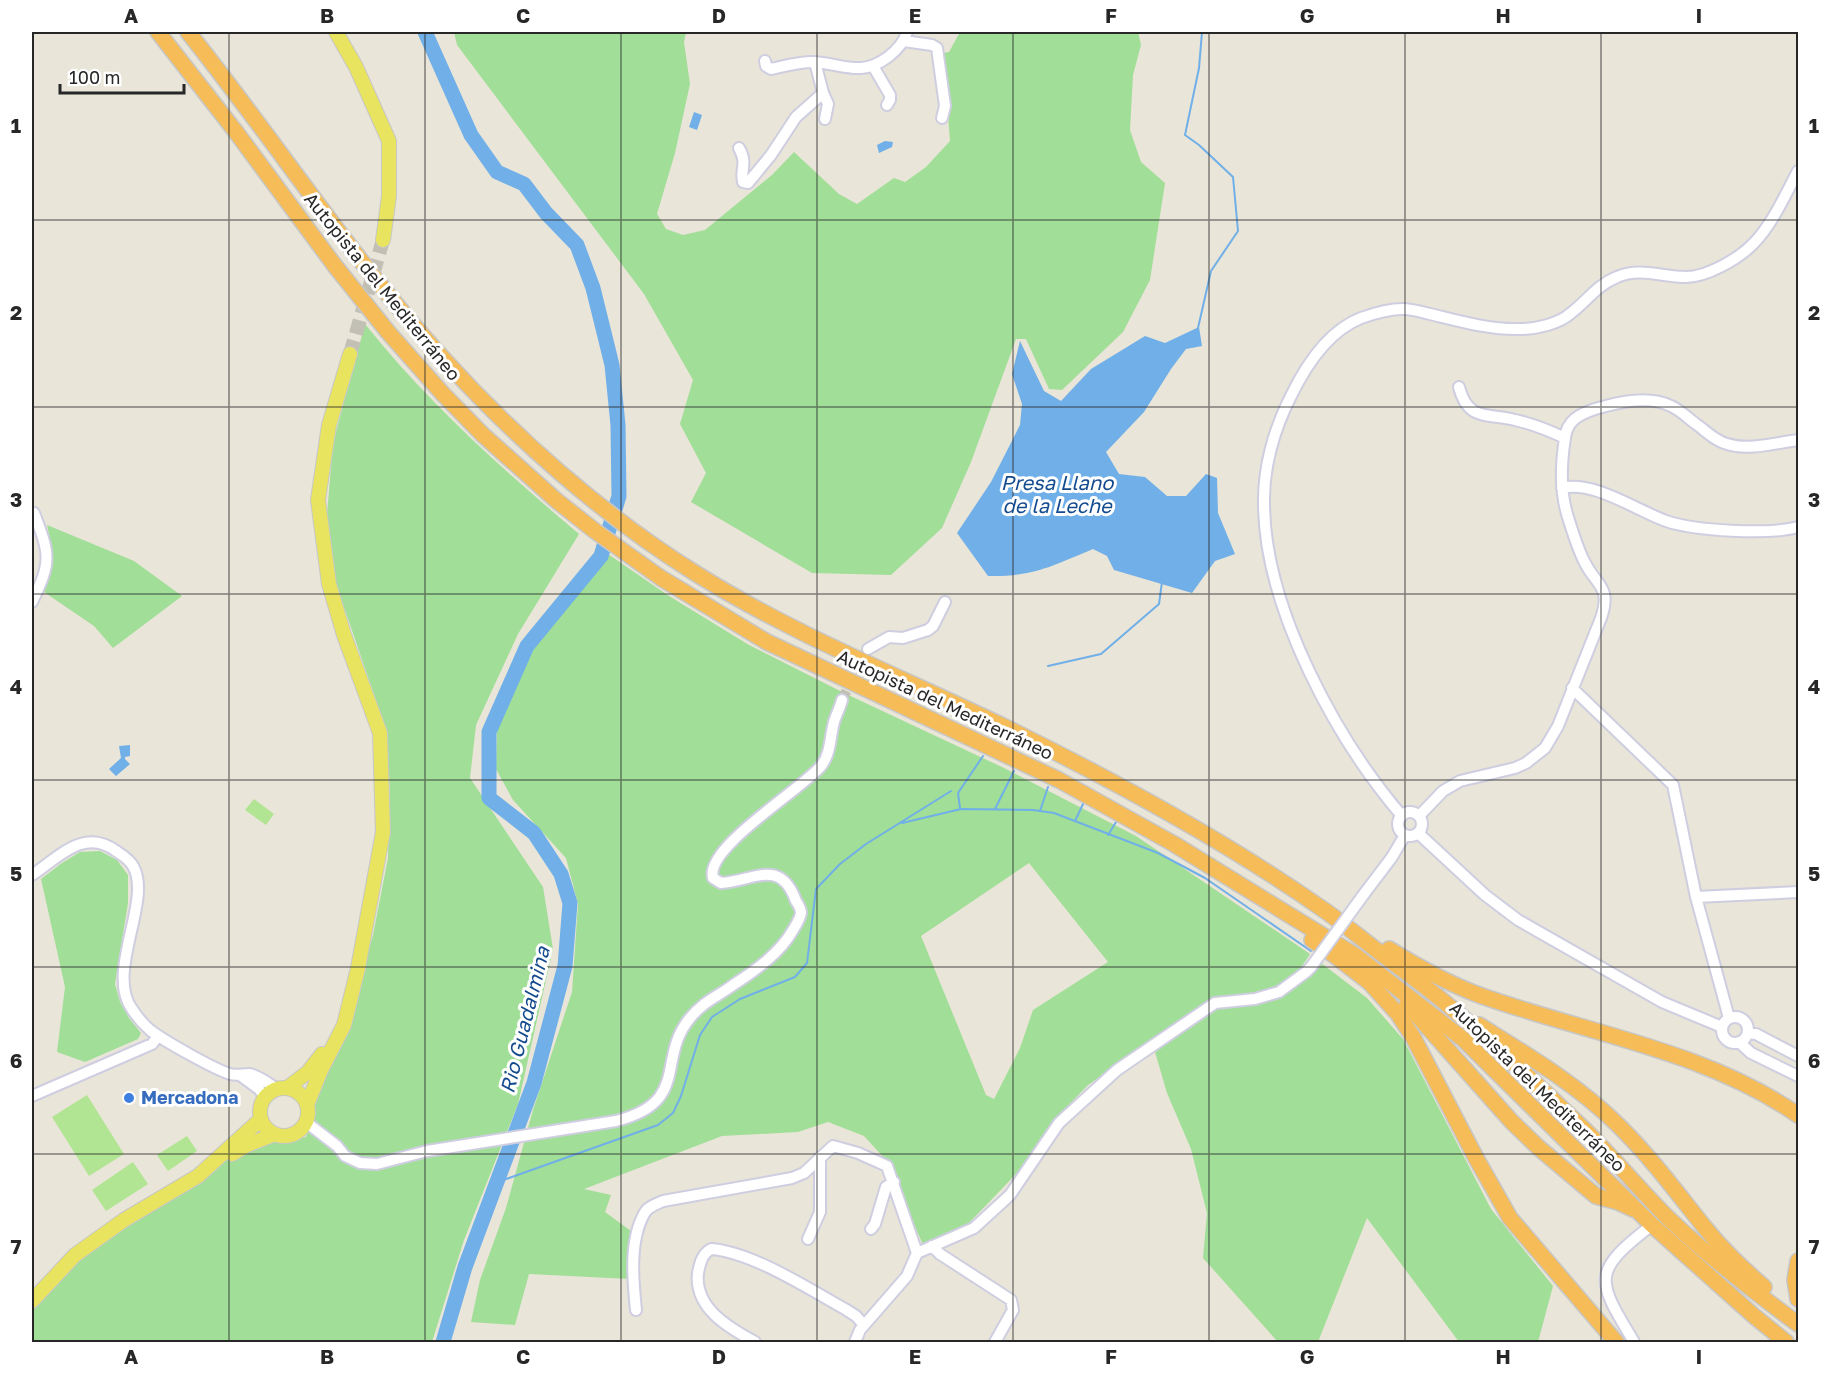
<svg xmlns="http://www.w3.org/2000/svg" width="1830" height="1374" font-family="'Golos Text',sans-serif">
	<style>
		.green { fill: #a1de97; fill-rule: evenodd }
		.pitch { fill: #b2e593 }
		.water { fill: #70afe7 }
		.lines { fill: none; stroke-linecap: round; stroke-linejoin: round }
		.stream { stroke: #70afe7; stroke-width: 2 }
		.river { stroke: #70afe7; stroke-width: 15 }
		.minor-tunnel { stroke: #c2bfb5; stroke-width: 10; stroke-dasharray: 10 5; stroke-linecap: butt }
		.major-tunnel { stroke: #c2bfb5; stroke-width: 14; stroke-dasharray: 14 7; stroke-linecap: butt }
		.minor-casing { stroke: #cecee0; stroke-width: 14 }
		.major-casing { stroke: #c7c7c7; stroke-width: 16 }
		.highway-casing { stroke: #c7c7c7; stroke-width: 18 }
		.minor { stroke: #fff; stroke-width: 10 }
		.major { stroke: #e8e45f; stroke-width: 14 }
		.highway { stroke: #f5bc58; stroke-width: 15 }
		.minor-bridge-casing { stroke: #cecee0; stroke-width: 14; stroke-linecap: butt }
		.minor-bridge { stroke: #fff; stroke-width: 10 }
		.grid { fill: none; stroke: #272727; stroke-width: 1.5; stroke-opacity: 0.55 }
		.shop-dot { fill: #3f7fe0; stroke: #fff; stroke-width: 2 }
		.labels { text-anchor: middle; stroke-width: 6; stroke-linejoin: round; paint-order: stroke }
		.street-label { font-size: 18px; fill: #272727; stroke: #fff }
		.shop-label { font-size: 18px; font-weight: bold; fill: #366cbe; stroke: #fff; text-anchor: start }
		.water-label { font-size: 20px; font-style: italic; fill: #144b8e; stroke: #fff }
		.neatline { fill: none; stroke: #272727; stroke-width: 2 }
		.grid-label { font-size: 20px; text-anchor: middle; font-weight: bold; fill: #272727 }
	</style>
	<rect width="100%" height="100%" fill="#e9e5d9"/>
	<!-- green -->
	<path class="green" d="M 454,32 L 686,32 L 684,42 L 690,84 L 675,153 L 657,214 L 666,229 L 683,235 L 705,230 L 772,175 L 794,152 L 839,194 L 857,204 L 894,178 L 905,182 L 926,167 L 950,141 L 943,53 L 949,52 L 960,32 L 1138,32 L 1141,45 L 1133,75 L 1130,130 L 1141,162 L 1165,183 L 1150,280 L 1123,332 L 1062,390 L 1049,389 L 1026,339 L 1016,339 L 971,462 L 942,528 L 891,575 L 812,573 L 691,502 L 706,473 L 680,424 L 693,380 L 644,294 L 457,45 Z
		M 365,324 C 428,403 502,469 579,534 L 518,634 L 476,725 L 470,778 L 543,887 L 553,949 L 518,1104 L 464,1240 L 432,1342 L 32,1342 L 32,1310 L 62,1274 L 118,1230 L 186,1191 L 229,1158 L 256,1145 L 306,1137 L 314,1117 L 316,1089 L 351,1015 L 373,935 L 388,858 L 390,793 L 387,732 L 335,581 L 327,514 L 333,443 Z
		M 47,525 L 134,561 L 182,596 L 113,648 L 94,626 L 44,592 C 54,563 54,555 47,525 Z
		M 608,554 L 669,596 L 749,645 L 844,693 L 1004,768 L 1136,836 L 1310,954 C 1281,1003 1253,987 1207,1002 L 1088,1085 L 1055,1119 L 1017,1173 L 968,1224 L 924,1247 L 886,1160 L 864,1136 L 828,1122 L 798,1132 L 722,1136 L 584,1189 L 611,1195 L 605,1212 L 631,1231 L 630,1279 L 529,1274 L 515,1325 L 471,1322 L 480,1280 L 506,1208 L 533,1110 L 572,992 L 578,904 L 566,858 L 513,800 L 496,769 L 497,728 L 531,652 ZM 1029,863 L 1108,962 L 1033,1010 L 1020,1048 L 994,1099 L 986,1095 L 921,936 Z
		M 100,851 L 117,860 L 128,875 L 128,903 L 115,984 L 120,1002 L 129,1018 L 141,1033 L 138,1039 L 85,1062 L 57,1052 L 65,987 L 41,879 L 62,863 L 80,852 Z
		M 1321,963 L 1367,998 L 1403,1039 L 1491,1209 L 1553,1286 L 1538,1342 L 1459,1342 L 1367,1218 L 1318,1342 L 1278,1342 L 1203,1258 L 1207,1213 L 1191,1149 L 1167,1093 L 1155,1052 L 1218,1009 L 1287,993 Z"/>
	<!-- pitch -->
	<path class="pitch" d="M 254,799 L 274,814 L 266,825 L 245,810 Z
		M 87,1095 L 124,1154 L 89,1176 L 52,1117 Z
		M 187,1136 L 197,1151 L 168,1171 L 157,1155 Z
		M 133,1162 L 148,1184 L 106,1211 L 92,1190 Z"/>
	<!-- water -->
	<path class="water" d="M 694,112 L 702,115 L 697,130 L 689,127 Z
		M 885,141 L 893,142 L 892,147 L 879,153 L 877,145 Z
		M 1199,327 L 1202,346 L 1186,349 L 1171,369 L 1144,412 L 1106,452 L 1119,474 L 1145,477 L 1167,496 L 1186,496 L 1206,474 L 1217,478 L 1218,513 L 1235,554 L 1215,561 L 1192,593 L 1114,570 L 1107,556 L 1093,549 C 1052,566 1033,577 988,576 L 957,533 L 991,482 L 1020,425 L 1022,404 L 1012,374 L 1020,341 L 1044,391 L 1061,401 L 1091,369 L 1145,336 L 1165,343 Z
		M 130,745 L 130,756 L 125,757 L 125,759 L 130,764 L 116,776 L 109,769 L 121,758 L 119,746 Z"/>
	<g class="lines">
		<!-- stream -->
		<path class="stream" d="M 1198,328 L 1211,271 L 1238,231 L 1233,177 L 1199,145 L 1185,135 L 1199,68 L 1202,32
			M 1048,666 L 1101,654 L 1159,604 L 1162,582
			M 960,808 L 958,793 L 983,756
			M 995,809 L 1014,771
			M 1040,811 L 1048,787
			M 1075,821 L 1083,804
			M 902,823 L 961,809 L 1033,810 L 1054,813 L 1158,853 L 1205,878 L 1311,951
			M 1108,835 L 1116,822
			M 495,1183 L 658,1125 L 673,1113 L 681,1096 L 700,1035 L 712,1017 L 740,999 L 795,977 L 807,963 L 816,889 L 840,864 L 866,844 L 951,791"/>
		<!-- river -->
		<path class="river" d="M 425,32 L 471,135 L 497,172 L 524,184 L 546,213 L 577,245 L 593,288 L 612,365 L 618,425 L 619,496 L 601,556 L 527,646 L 489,732 L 489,798 L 534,833 L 561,874 L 570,903 L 565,966 L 534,1083 L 465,1267 L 443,1342"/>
		<!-- minor-tunnel -->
		<path class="minor-tunnel" d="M 842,700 L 865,655"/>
		<!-- major-tunnel -->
		<path class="major-tunnel" d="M 350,354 L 383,240"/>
		<defs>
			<path id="minor" d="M 904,41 L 932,45 L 937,48 L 945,106 L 942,118
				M 765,61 L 766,66 L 771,69 C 785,66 798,62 812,62 C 842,63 860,78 888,57 C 897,50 904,43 907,32
				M 873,66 L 890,95 L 890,100 L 887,105
				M 823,93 L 828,104 L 825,119
				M 739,148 C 748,164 740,168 743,182 L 748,183 L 771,155 L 796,117 L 823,93 L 815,62
				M 1459,387 C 1468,422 1488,413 1515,420 C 1533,424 1548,430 1565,438
				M 1562,488 C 1593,480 1636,510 1666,521 C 1695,531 1769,535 1798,527
				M 32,514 L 34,513 C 50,555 52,561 32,602
				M 868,649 L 889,637 L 903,638 L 928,630 L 933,626 L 945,602
				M 1572,688 L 1673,785 L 1696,897 L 1729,1018
				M1398 824a12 12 0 1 1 24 0a12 12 0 1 1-24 0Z
				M 1402,816 C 1336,739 1265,608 1264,505 C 1263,468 1274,429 1291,396 C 1306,365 1328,331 1361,318 C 1375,313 1389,309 1403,309 C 1412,309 1421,312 1430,314 C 1459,321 1490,330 1520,329 C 1536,329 1559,324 1571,313 C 1587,301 1597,285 1617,277 C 1640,267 1662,277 1686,277 C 1707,277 1738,259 1753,244 C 1772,225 1785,195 1798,171
				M 1419,816 L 1443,791 L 1460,781 L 1515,768 L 1526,763 L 1545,748 L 1558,726 L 1601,618 C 1612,586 1596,586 1584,561 C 1577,547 1572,530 1567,514 C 1560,490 1561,463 1565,438 C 1567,420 1580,414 1595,409 C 1619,402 1648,395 1671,406 C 1680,410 1688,418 1696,424 C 1706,431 1715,441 1727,444 C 1749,451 1775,443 1798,440
				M 1418,833 L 1485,895 L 1518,920 L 1662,1002 L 1722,1027
				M 32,875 C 58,858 84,827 116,851 C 122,855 129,859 133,866 C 153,900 105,972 132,1009 C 137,1017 143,1024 150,1030 C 164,1041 214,1069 230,1074 C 237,1076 242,1074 249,1074 C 258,1075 269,1084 277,1089
				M 1364,894 L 1392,857 L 1405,835
				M 1696,897 L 1798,892
				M1722 1030a13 13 0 1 1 26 0a13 13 0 1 1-26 0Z
				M 1748,1033 L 1756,1034 L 1798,1056
				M 1739,1042 L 1751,1053 L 1798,1076
				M 240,1075 L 259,1089 L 265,1097
				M 32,1096 L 152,1044 L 158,1036
				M 306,1122 L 337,1146 L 345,1156 L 360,1163 L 377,1164 L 427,1151 L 616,1121 C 691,1102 656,1059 690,1018 C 704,1001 717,997 733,985 C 756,970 780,953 793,930 C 796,925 800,919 801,913 C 801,910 798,904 796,901 C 780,857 754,881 721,883 L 713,878 C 704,848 802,789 821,766 C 831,754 830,736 834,722 C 836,715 840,708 842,700
				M 871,1229 L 875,1224 L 886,1187 L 894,1182
				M 808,1239 L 820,1212 L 820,1157
				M 932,1246 L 940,1254 L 1011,1300 L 1013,1310 L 995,1342
				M 636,1310 C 633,1281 629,1241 644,1214 C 647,1207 656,1204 663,1201 L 792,1178 L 804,1173 L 833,1146 L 858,1153 L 887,1166 L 917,1253
				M 755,1342 C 729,1328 694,1308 698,1273 C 700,1263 702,1254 711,1249 C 752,1252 809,1289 845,1309 L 856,1316 L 864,1325
				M 855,1342 L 860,1330 L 907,1276 L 917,1253 L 974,1228 L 1010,1195 L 1059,1123 L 1117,1070 L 1215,1003 L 1255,999 L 1279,992 L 1306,972 L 1311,967
				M 1634,1342 C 1596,1279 1591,1272 1652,1225"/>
			<path id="major" d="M 336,32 L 356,67 L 389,141 L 389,196 L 383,240
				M 287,1088 L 308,1072 L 322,1054
				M260 1112a24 24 0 1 1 48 0a24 24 0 1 1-48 0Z
				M 307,1105 L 321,1070 L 344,1025 L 358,968 L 383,832 L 380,733 L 344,635 L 329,584 L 318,500 L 329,425 L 350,354
				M 232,1154 L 247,1145 L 275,1134
				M 32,1301 L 75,1255 L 124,1220 L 198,1176 L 261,1119"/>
			<path id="highway" d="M 158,32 L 236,132 L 335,266 L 388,332 L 442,393 L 483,435 L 557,501 L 595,531 L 661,578 L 767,642 L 1059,780 L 1174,844 L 1356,956 L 1463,1039 L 1652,1225 L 1754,1316 L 1786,1342
				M 188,32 C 273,138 348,254 440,355 C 513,436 602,515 695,573 C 794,635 901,677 1005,727 C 1115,781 1224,840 1324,910 C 1344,924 1363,940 1383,955 C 1405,972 1428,988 1449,1006 C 1497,1046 1544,1091 1589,1134 C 1616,1161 1641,1191 1668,1218 C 1709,1257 1753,1291 1798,1324
				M 1312,940 L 1334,955 L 1369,982 L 1398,1014 L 1413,1037 L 1476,1158 L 1510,1218 L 1616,1342
				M 1389,949 C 1418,967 1447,983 1479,995 C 1585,1033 1704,1050 1798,1115
				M 1407,1004 L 1512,1122 L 1539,1148 L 1596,1196 L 1618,1202 L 1633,1209
				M 1479,1025 C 1527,1055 1576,1084 1617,1124 C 1650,1156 1677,1193 1706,1229 C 1723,1250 1743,1269 1764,1287
				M 1798,1261 L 1795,1280 L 1798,1299"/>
		</defs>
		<!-- minor casing -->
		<use href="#minor" class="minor-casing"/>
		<!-- major casing -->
		<use href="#major" class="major-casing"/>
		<!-- highway casing -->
		<use href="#highway" class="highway-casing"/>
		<!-- minor -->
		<use href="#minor" class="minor"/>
		<!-- major -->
		<use href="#major" class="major"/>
		<!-- highway -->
		<use href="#highway" class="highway"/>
		<defs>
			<path id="minor-bridge" d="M 1311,967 L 1364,894"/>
		</defs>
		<!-- minor-bridge casing -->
		<use href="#minor-bridge" class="minor-bridge-casing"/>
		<!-- minor-bridge -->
		<use href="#minor-bridge" class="minor-bridge"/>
	</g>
	<!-- grid -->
	<path class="grid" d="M 229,32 L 229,1342M 425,32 L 425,1342M 621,32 L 621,1342M 817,32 L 817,1342M 1013,32 L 1013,1342M 1209,32 L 1209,1342M 1405,32 L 1405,1342M 1601,32 L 1601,1342M 32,220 L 1798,220M 32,407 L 1798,407M 32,594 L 1798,594M 32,780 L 1798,780M 32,967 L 1798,967M 32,1154 L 1798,1154"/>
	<!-- markers -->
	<circle class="shop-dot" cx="129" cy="1098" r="6"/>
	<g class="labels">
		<!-- street labels -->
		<g class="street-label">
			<text transform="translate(382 287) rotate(51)" y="6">Autopista del Mediterráneo</text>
			<text transform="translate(945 705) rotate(25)" y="6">Autopista del Mediterráneo</text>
			<text transform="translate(1537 1087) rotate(44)" y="6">Autopista del Mediterráneo</text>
		</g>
		<!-- shop labels -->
		<g class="shop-label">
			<text x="141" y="1104">Mercadona</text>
		</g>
		<!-- water labels -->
		<g class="water-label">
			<text x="1057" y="490">Presa Llano<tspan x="1057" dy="23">de la Leche</tspan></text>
			<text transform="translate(525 1020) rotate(-76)" y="7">Rio Guadalmina</text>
		</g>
	</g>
	<!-- border -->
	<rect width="1830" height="1374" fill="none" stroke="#ffffff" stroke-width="66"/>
	<!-- scale -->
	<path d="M60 84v9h124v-9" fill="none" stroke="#272727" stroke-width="3"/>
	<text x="69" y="84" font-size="18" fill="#272727" stroke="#ffffff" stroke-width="4.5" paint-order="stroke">100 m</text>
	<rect x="33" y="33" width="1764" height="1308" class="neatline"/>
	<g class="grid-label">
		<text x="131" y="23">A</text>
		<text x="327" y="23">B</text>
		<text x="523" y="23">C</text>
		<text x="719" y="23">D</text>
		<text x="915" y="23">E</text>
		<text x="1111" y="23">F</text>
		<text x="1307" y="23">G</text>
		<text x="1503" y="23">H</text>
		<text x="1699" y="23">I</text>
		<text x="16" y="133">1</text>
		<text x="1814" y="133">1</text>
		<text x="16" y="320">2</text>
		<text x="1814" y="320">2</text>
		<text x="16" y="507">3</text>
		<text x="1814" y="507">3</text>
		<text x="16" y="694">4</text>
		<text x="1814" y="694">4</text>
		<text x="16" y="881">5</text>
		<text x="1814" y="881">5</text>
		<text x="16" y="1068">6</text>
		<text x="1814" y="1068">6</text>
		<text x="16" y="1254">7</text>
		<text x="1814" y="1254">7</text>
		<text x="131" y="1364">A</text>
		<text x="327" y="1364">B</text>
		<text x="523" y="1364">C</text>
		<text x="719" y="1364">D</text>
		<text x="915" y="1364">E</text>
		<text x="1111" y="1364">F</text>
		<text x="1307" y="1364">G</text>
		<text x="1503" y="1364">H</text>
		<text x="1699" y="1364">I</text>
	</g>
</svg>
